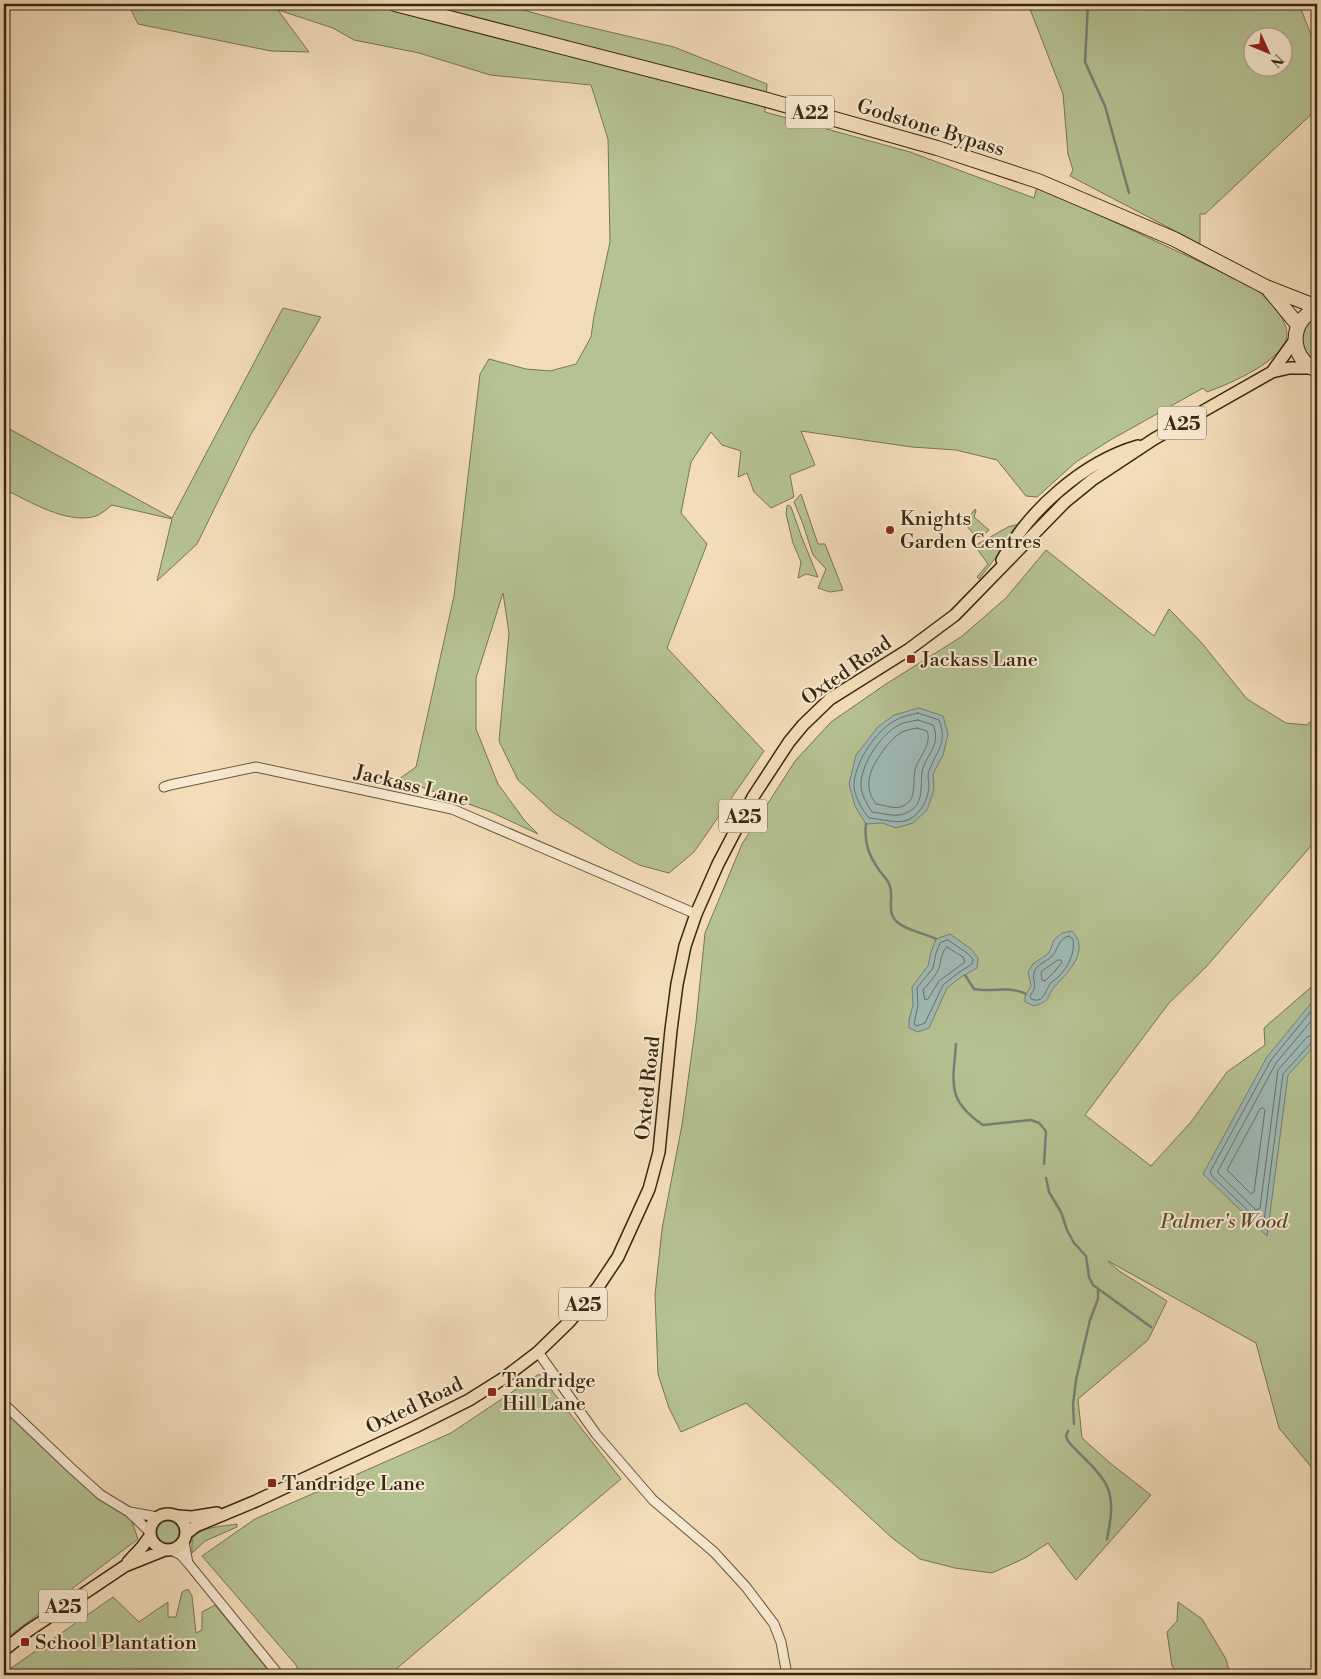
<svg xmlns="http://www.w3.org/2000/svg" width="1321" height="1679" font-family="'Libre Bodoni',serif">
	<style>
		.green { fill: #b6c292; stroke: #777552; fill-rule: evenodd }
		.water { fill: #9ebab7; stroke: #758075 }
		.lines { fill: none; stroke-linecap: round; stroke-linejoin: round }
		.shore { stroke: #6b7164; stroke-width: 1 }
		.stream { stroke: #758075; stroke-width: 2.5 }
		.minor-casing { stroke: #67553b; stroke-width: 11 }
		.major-casing { stroke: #382811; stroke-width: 14 }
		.highway-casing { stroke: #382811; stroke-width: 16 }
		.minor { stroke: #f7e9d1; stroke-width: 9 }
		.major { stroke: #f3ddb8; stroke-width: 11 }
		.highway { stroke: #f3ddb8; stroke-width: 14 }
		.poi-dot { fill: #8f2418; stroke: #f7e9d1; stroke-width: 2 }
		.labels { text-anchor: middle; stroke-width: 4; stroke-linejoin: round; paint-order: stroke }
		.shield { fill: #f7e9d1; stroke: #71624b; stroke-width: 1 }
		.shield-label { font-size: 19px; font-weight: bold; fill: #382811 }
		.street-label { font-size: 20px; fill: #382811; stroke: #f7e9d1 }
		.poi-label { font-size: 20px; fill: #382811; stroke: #f7e9d1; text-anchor: start }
		.park-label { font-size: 20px; font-style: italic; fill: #584e31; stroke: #f7e9d1 }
	</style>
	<rect width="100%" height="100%" fill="#f3ddb8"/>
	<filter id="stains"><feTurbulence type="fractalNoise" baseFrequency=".004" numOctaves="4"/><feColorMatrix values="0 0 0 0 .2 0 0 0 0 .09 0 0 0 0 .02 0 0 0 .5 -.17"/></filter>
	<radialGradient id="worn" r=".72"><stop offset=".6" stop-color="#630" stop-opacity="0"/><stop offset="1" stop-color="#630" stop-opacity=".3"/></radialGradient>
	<!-- green -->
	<path class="green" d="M 128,4 L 502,4 L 563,21 L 674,47 L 767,84 L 765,112 L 910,152 L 1034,198 L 1037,186 L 1254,287 C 1266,299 1285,314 1287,333 C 1289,359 1227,385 1207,392 L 1203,388 L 1107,442 L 1076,462 L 1037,497 L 1026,496 L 997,460 L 956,450 L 912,447 L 801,431 L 815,465 L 790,475 L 794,497 L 771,508 L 754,492 L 747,473 L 738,477 L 741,451 L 722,445 L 711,432 L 691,462 L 681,513 L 707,544 L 667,648 L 764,751 L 694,852 L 669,873 L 639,865 L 608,848 L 554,813 L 518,780 L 499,741 L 509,633 L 503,593 L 476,678 L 476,729 L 498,784 L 525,821 L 538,834 L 491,812 L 399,779 L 416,767 L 454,596 L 480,374 L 489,359 L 526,369 L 550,371 L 576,364 L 591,337 L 594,316 L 610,242 L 608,139 L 591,85 L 490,75 L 419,53 L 354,40 L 333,28 L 278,10 L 309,52 L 271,51 L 138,24 Z
		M 1028,4 L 1299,4 L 1317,50 L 1317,109 L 1205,214 L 1200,214 L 1200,244 L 1070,176 L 1073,170 L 1068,154 L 1063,94 ZM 1254,38 L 1284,38 L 1284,68 L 1254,68 Z
		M 283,308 L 321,317 L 250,436 L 197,544 L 157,581 L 172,519 L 112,505 C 107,509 101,514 96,516 C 67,525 29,501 4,489 L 4,426 L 172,518 Z
		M 1317,315 L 1317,362 C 1296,350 1299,328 1317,315 Z
		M 801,494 L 818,544 L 825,544 L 843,590 L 830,592 L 818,588 L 826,569 L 813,555 L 803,524 L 794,502 Z
		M 789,505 L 791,507 L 802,538 L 818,577 L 806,574 L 798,578 L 801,562 L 793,543 L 786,514 L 787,506 Z
		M 975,509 L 976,511 L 974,517 L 989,530 L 982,536 L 976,537 L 966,525 L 967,520 Z
		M 1015,525 L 1021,525 L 979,579 L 977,577 L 988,564 L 978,550 L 978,544 L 1008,527 Z
		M 1046,550 L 1154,636 L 1169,609 L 1201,642 L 1247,699 L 1286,723 L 1307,725 L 1317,715 L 1317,839 L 1206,967 L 1169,1003 L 1085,1115 L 1151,1166 L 1191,1122 L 1227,1072 L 1265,1045 L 1264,1028 L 1317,982 L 1317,1093 L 1315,1096 L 1312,1144 L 1317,1258 L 1317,1474 L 1279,1428 L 1256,1343 L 1108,1261 L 1119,1271 L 1167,1301 L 1148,1340 L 1078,1399 L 1082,1438 L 1110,1463 L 1151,1495 L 1076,1580 L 1048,1543 L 1025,1558 L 992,1573 L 955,1568 L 920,1559 L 891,1537 L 746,1403 L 681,1432 L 669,1408 L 658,1374 L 655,1295 L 662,1229 L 682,1125 L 696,1022 L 705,933 L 742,844 L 795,761 L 831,722 L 886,684 L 961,637 L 1006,598 Z
		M 539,1374 L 621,1479 L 389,1675 L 300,1675 L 296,1665 L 202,1556 L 255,1519 L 451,1433 Z
		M 4,1410 L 70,1472 L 131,1519 L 138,1539 L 4,1640 Z
		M157 1532a11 11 0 1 1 22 0a11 11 0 1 1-22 0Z
		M 237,1524 L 237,1527 L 205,1541 L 192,1553 C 192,1547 191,1541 194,1536 C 201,1527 226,1526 237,1524 Z
		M 188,1589 L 192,1596 L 196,1633 L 202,1630 L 202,1612 L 215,1605 L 272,1675 L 4,1675 L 4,1673 L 113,1597 L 139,1622 L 168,1602 L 168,1617 L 176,1617 L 182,1592 Z
		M 1178,1602 L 1202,1619 L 1226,1659 L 1230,1675 L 1178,1675 L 1172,1666 L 1167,1632 L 1177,1621 Z"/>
	<!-- water -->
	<path class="water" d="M 919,708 L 943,716 L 948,734 L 943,755 L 933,774 L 934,790 L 927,810 L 913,823 L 896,828 L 882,823 L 866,824 L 855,806 L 849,784 L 856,755 L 878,727 L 894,715 Z
		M 1072,931 C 1090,949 1070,971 1056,985 C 1045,996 1054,1000 1034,1006 L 1025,1002 L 1025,996 L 1031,986 L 1028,972 L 1033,964 L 1049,953 L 1054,940 L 1062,933 Z
		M 950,934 L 971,949 L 978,958 L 977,968 L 961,977 L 947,988 L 929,1028 L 918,1032 L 909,1028 L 909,1020 L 913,1005 L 912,987 L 928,966 L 931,952 L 936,939 Z
		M 1317,996 L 1317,1043 L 1288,1075 L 1267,1236 L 1203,1174 L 1267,1057 Z"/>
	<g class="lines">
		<!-- shore -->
		<path class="shore" d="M 918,713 L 939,720 C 948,744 936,751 929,771 C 927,776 929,782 929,787 C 928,799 921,813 910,819 C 899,825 882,819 869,818 C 862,810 853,794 854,783 C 856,761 876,730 896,720 C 902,716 911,715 918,713 Z
			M 918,720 L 933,725 C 942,746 925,755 922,772 C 920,787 925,805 906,813 C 896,818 883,813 872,812 C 867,804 860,793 861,783 C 862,763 881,734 899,725 C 904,722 912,721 918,720 Z
			M 917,728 L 927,731 C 932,743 920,756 916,767 C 911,780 919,799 903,806 C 895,810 885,805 876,804 C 861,784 872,766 885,748 C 890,742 895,736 902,732 C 906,730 912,729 917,728 Z
			M 1069,936 L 1073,939 C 1075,953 1069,966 1059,976 C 1057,979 1052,981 1050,984 C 1045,991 1044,1004 1031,999 L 1030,996 C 1039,983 1032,985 1034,973 C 1035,965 1046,962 1051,957 C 1059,950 1057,939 1069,936 Z
			M 948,940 L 967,953 L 973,959 L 972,964 L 958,973 L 943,985 L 925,1023 L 917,1026 L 914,1024 L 918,1005 L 917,988 L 933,968 L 936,953 L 940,943 Z
			M 947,947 L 963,957 L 965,962 L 939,981 L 928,999 L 925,1000 L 923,990 C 928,984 935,977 938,970 C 942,962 940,953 947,947 Z
			M 1058,960 L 1061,960 L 1062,962 L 1055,971 L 1045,981 L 1042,980 L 1041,972 Z
			M 1317,1004 L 1271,1060 L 1210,1172 L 1211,1175 L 1261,1223 L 1264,1221 L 1283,1074 L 1312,1042 L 1317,1040
			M 1317,1014 L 1276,1063 L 1218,1171 L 1218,1173 L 1256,1210 L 1260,1208 L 1278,1070 L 1307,1037 L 1317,1034
			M 1263,1108 L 1265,1110 L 1254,1192 L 1251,1194 L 1227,1170 L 1260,1109 Z"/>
		<!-- stream -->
		<path class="stream" d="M 1088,4 L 1085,62 L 1105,106 L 1129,193
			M 866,824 C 864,840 867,853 877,867 C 881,874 887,878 890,886 C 894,899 886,912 897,922 C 907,931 925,933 936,939
			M 965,975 L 974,989 C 992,993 1008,985 1026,994
			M 956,1044 C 953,1083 946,1100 983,1125 L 1031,1120 L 1039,1123 L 1046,1131 L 1044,1164
			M 1046,1178 L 1049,1192 L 1061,1212 L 1067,1230 L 1074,1243 L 1086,1256 L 1089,1277 L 1093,1285 L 1151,1327
			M 1074,1424 L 1073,1404 L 1076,1380 L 1090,1320 L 1098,1299 L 1098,1290
			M 1068,1431 L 1066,1436 L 1068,1441 C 1080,1456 1102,1472 1108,1489 C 1114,1504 1110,1524 1107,1539"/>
		<defs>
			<path id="minor" d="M 164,787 L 170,785 L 256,767 L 452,809 L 696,914
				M 538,1352 L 596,1434 L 653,1500 L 714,1552 L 746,1587 L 774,1624 L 781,1642 L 787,1675
				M 4,1404 L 71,1468 L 101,1495 L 129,1512 L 150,1532
				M 130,1512 L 157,1517
				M 184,1542 L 188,1563
				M 171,1550 L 181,1555 L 188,1563 L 279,1675"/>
			<path id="major" d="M 1272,372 L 1295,340
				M 1002,560 C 1029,510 1083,462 1138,446
				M150 1532a18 18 0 1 1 36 0a18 18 0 1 1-36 0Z
				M 178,1516 L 192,1517 L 217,1513
				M 187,1533 L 196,1526 L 256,1501 L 415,1427 L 469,1400 L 504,1378 L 538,1352 L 569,1322 L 598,1287 L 618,1257 L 649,1189 L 659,1152 L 671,1030 L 677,984 L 685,946 L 696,914 L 718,864 L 753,797 L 789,742 L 803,725 L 830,699 L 908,650 L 955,615 L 1065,502 L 1092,480 L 1154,439 L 1272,372 L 1289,368 L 1311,368
				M 128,1562 L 142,1547 L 150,1536
				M 4,1650 L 28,1631 L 125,1566 L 165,1550"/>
			<path id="highway" d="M 395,4 L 760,98 L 937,148 L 1038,181 L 1174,239 L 1266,287 L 1317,307
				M 1270,291 L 1298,325
				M 1317,309 C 1288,320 1289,359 1317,370"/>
		</defs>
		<!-- minor casing -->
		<use href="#minor" class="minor-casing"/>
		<!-- major casing -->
		<use href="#major" class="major-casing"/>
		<!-- highway casing -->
		<use href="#highway" class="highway-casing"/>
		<!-- minor -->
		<use href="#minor" class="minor"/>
		<!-- major -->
		<use href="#major" class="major"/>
		<!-- highway -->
		<use href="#highway" class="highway"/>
	</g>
	<!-- markers -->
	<g class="poi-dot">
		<circle cx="890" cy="530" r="5"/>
		<rect x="906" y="654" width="10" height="10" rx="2.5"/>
		<rect x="487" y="1387" width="10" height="10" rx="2.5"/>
		<rect x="267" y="1478" width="10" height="10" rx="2.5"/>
		<rect x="20" y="1637" width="10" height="10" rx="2.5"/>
	</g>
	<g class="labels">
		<!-- shield labels -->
		<g class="shield">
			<rect x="786" y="95.5" width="48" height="33" rx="4"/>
			<rect x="1158" y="406.5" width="48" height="33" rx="4"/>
			<rect x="719" y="799.5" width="48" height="33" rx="4"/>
			<rect x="559" y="1287.5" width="48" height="33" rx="4"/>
			<rect x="39" y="1589.5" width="48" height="33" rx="4"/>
		</g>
		<g class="shield-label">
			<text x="810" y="119">A22</text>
			<text x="1182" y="430">A25</text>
			<text x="743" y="823">A25</text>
			<text x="583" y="1311">A25</text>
			<text x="63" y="1613">A25</text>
		</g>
		<!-- street labels -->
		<g class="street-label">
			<text transform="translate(931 127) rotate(17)" y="7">Godstone Bypass</text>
			<text transform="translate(846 670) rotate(-35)" y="7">Oxted Road</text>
			<text transform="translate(412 785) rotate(14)" y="7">Jackass Lane</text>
			<text transform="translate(647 1088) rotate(-84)" y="7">Oxted Road</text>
			<text transform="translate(414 1405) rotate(-26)" y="7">Oxted Road</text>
		</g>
		<!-- poi labels -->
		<g class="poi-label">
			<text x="900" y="525">Knights<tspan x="900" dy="23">Garden Centres</tspan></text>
			<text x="921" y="666">Jackass Lane</text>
			<text x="502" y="1387">Tandridge<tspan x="502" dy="23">Hill Lane</tspan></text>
			<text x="282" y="1490">Tandridge Lane</text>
			<text x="35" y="1649">School Plantation</text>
		</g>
		<!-- park labels -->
		<g class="park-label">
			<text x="1224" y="1228">Palmer's Wood</text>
		</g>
	</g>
	<!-- margin -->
	<rect width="1321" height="1679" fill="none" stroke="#f3ddb8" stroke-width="20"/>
	<rect x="5" y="5" width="1311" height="1669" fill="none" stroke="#382811" stroke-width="2.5"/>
	<rect x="10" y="10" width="1301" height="1659" fill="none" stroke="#382811"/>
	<!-- north arrow -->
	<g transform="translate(1268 52) rotate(134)"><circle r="24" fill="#f7e9d1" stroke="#ab9c84"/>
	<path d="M0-4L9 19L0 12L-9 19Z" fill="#8f2418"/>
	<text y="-8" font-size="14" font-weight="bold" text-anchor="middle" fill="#382811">N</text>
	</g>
	<rect width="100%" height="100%" filter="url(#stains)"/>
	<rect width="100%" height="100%" fill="url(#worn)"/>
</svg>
